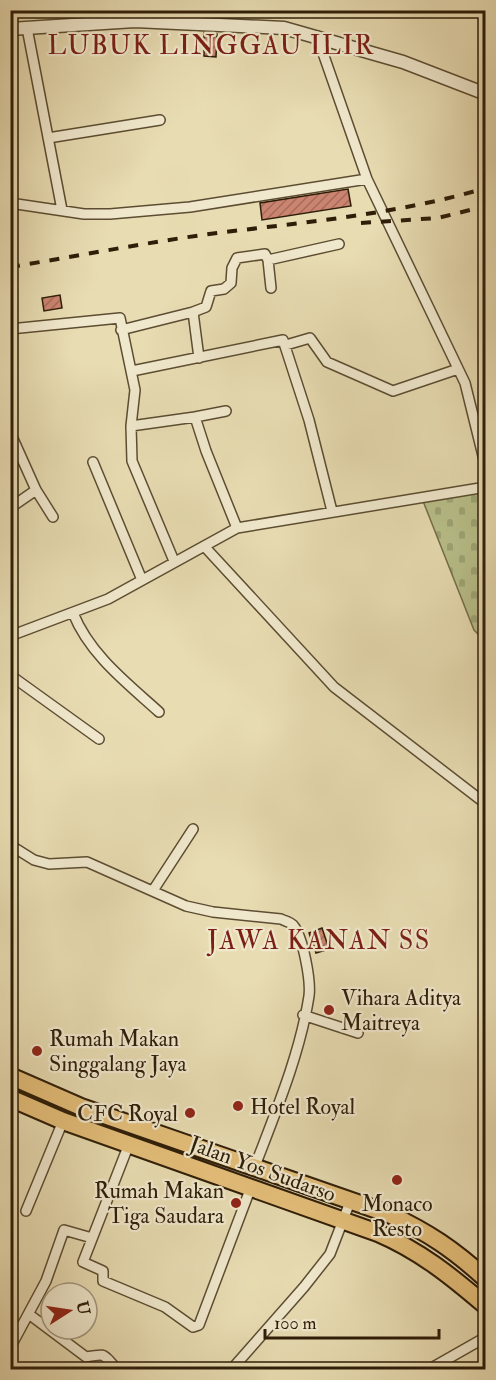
<svg xmlns="http://www.w3.org/2000/svg" width="496" height="1380" font-family="'IM FELL Double Pica',serif">
	<style>
		.cemetery { fill: url(#cemetery-stones); stroke: #736e49; stroke-width: 1.5 }
		.building { fill: url(#building-hatch); stroke: #2e1d08; stroke-width: 1.5 }
		.lines { fill: none; stroke-linecap: round; stroke-linejoin: round }
		.minor-casing { stroke: #5c4d32; stroke-width: 12 }
		.tertiary-casing { stroke: #5c4d32; stroke-width: 15 }
		.trunk-casing { stroke: #2e1d08; stroke-width: 20 }
		.minor { stroke: #f0e8cd; stroke-width: 9 }
		.tertiary { stroke: #f0e8cd; stroke-width: 12 }
		.trunk { stroke: #e4be79; stroke-width: 16 }
		.rail { stroke: #2e1d08; stroke-width: 4; stroke-dasharray: 10 10; stroke-linecap: butt }
		.poi-dot { fill: #8f2418; stroke: #f0e8cd; stroke-width: 2 }
		.labels { text-anchor: middle; stroke-width: 4.5; stroke-linejoin: round; paint-order: stroke }
		.poi-label { font-size: 22px; fill: #2e1d08; stroke: #f0e8cd; text-anchor: start }
		.street-label { font-size: 22px; fill: #2e1d08; stroke: #f0e8cd }
		.quarter-label { font-size: 26px; letter-spacing: 1.5px; fill: #7a1f14; stroke: #f0e8cd }
	</style>
	<defs>
		<pattern id="cemetery-stones" width="16" height="16" patternUnits="userSpaceOnUse" patternTransform="scale(1.5)"><rect width="16" height="16" fill="#b8c08a"/><path d="M2 7V4a2 2 0 0 1 4 0v3zM10 15v-3a2 2 0 0 1 4 0v3z" fill="#9ea576"/></pattern>
		<pattern id="building-hatch" width="6" height="6" patternUnits="userSpaceOnUse" patternTransform="scale(1.5)"><rect width="6" height="6" fill="#cb8470"/><path d="M-1 1l2-2M0 6l6-6M5 7l2-2" fill="none" stroke="#a56b5a"/></pattern>
	</defs>
	<rect width="100%" height="100%" fill="#e8dcb2"/>
	<filter id="stains"><feTurbulence type="fractalNoise" baseFrequency=".00333" numOctaves="4"/><feColorMatrix values="0 0 0 0 .2 0 0 0 0 .09 0 0 0 0 .02 0 0 0 .5 -.17"/></filter>
	<radialGradient id="worn" r=".72"><stop offset=".6" stop-color="#630" stop-opacity="0"/><stop offset="1" stop-color="#630" stop-opacity=".3"/></radialGradient>
	<!-- cemetery -->
	<path class="cemetery" d="M 485,488 L 485,641 L 474,630 L 423,501 Z"/>
	<!-- building -->
	<path class="building" d="M 204,33 L 217,34 L 216,57 L 204,56 Z
		M 348,189 L 351,206 L 262,220 L 260,203 Z
		M 60,295 L 62,308 L 44,311 L 42,298 Z
		M 322,928 L 329,949 L 316,953 L 309,933 Z"/>
	<g class="lines">
		<defs>
			<path id="minor" d="M 27,28 L 62,210
				M 317,36 L 367,179 L 465,383 L 486,468
				M 48,138 L 160,120
				M 10,203 L 84,214 L 110,214 L 190,207 L 367,179
				M 268,260 L 271,288
				M 193,312 L 206,307 L 211,291 L 224,289 L 231,283 L 232,268 L 237,258 L 265,254 L 268,260 L 339,244
				M 10,329 L 120,318 L 135,390 L 131,426 L 132,461 L 174,561
				M 121,330 L 193,312 L 199,358
				M 286,345 L 310,338 L 327,362 L 393,391 L 458,369
				M 132,371 L 283,340 L 309,420 L 332,511
				M 195,417 L 226,411
				M 131,426 L 195,417 L 206,451 L 237,528
				M 10,432 L 36,490 L 53,517
				M 93,462 L 142,580
				M 10,508 L 36,490
				M 204,546 L 334,687 L 486,804
				M 73,613 C 90,655 127,683 159,712
				M 10,636 L 108,599 L 237,528 L 480,488 L 486,485
				M 10,675 L 99,739
				M 10,845 L 34,860 L 49,864 L 87,862 L 186,906 L 213,912 L 281,919 C 285,921 290,922 293,925 C 303,936 311,981 309,996 C 300,1054 276,1111 255,1166
				M 154,889 L 193,829
				M 303,1015 L 358,1033
				M 129,1144 L 83,1262 L 103,1271 L 103,1281 L 165,1307 L 193,1327 L 199,1325 L 251,1187
				M 26,1211 L 63,1121
				M 30,1315 L 86,1357 C 108,1353 102,1354 118,1370
				M 10,1348 L 46,1281 L 64,1230 L 92,1238
				M 231,1370 L 304,1287 L 330,1254 L 350,1202
				M 428,1370 L 486,1337"/>
			<path id="tertiary" d="M 10,29 L 135,21 L 284,28 L 403,62 L 486,94
				M 10,1364 L 16,1370"/>
			<path id="trunk" d="M 10,1076 L 81,1107 L 389,1214 C 429,1233 453,1249 486,1279
				M 10,1098 L 63,1121 L 378,1233 C 420,1251 451,1276 486,1306"/>
		</defs>
		<!-- minor casing -->
		<use href="#minor" class="minor-casing"/>
		<!-- tertiary casing -->
		<use href="#tertiary" class="tertiary-casing"/>
		<!-- trunk casing -->
		<use href="#trunk" class="trunk-casing"/>
		<!-- minor -->
		<use href="#minor" class="minor"/>
		<!-- tertiary -->
		<use href="#tertiary" class="tertiary"/>
		<!-- trunk -->
		<use href="#trunk" class="trunk"/>
		<!-- rail -->
		<path class="rail" d="M 361,223 L 438,218 L 486,206
			M 10,267 C 79,256 148,242 217,233 C 307,222 398,214 486,188"/>
	</g>
	<!-- markers -->
	<g class="poi-dot">
		<circle cx="329" cy="1010" r="6"/>
		<circle cx="37" cy="1051" r="6"/>
		<circle cx="238" cy="1106" r="6"/>
		<circle cx="190" cy="1113" r="6"/>
		<circle cx="397" cy="1180" r="6"/>
		<circle cx="236" cy="1203" r="6"/>
	</g>
	<g class="labels">
		<!-- poi labels -->
		<g class="poi-label">
			<text x="341" y="1005">Vihara Aditya<tspan x="341" dy="25">Maitreya</tspan></text>
			<text x="49" y="1046">Rumah Makan<tspan x="49" dy="25">Singgalang Jaya</tspan></text>
			<text x="250" y="1114">Hotel Royal</text>
			<text x="178" y="1121" text-anchor="end">CFC Royal</text>
			<text x="224" y="1198" text-anchor="end">Rumah Makan<tspan x="224" dy="25">Tiga Saudara</tspan></text>
			<text x="397" y="1211" text-anchor="middle">Monaco<tspan x="397" dy="25">Resto</tspan></text>
		</g>
		<!-- street labels -->
		<g class="street-label">
			<text transform="translate(263 1168) rotate(20)" y="8">Jalan Yos Sudarso</text>
		</g>
		<!-- quarter labels -->
		<g class="quarter-label">
			<text x="211" y="54">LUBUK LINGGAU ILIR</text>
			<text x="319" y="949">JAWA KANAN SS</text>
		</g>
	</g>
	<!-- margin -->
	<rect width="496" height="1380" fill="none" stroke="#e8dcb2" stroke-width="36"/>
	<rect x="12" y="12" width="472" height="1356" fill="none" stroke="#2e1d08" stroke-width="3"/>
	<rect x="18" y="18" width="460" height="1344" fill="none" stroke="#2e1d08" stroke-width="1.5"/>
	<!-- north arrow -->
	<g transform="translate(69 1311) rotate(78)"><circle r="28" fill="#f0e8cd" stroke="#a2977e" stroke-width="1.5"/>
	<path d="M0-4.5L10 22L0 15L-10 22Z" fill="#8f2418"/>
	<text y="-9" font-size="16" font-weight="bold" text-anchor="middle" fill="#2e1d08">U</text>
	</g>
	<!-- scale -->
	<path d="M265 1329v9h174v-9" fill="none" stroke="#2e1d08" stroke-width="3"/>
	<text x="274" y="1329" font-size="18" fill="#2e1d08" stroke="#f0e8cd" stroke-width="4.5" paint-order="stroke">100 m</text>
	<rect width="100%" height="100%" filter="url(#stains)"/>
	<rect width="100%" height="100%" fill="url(#worn)"/>
</svg>
